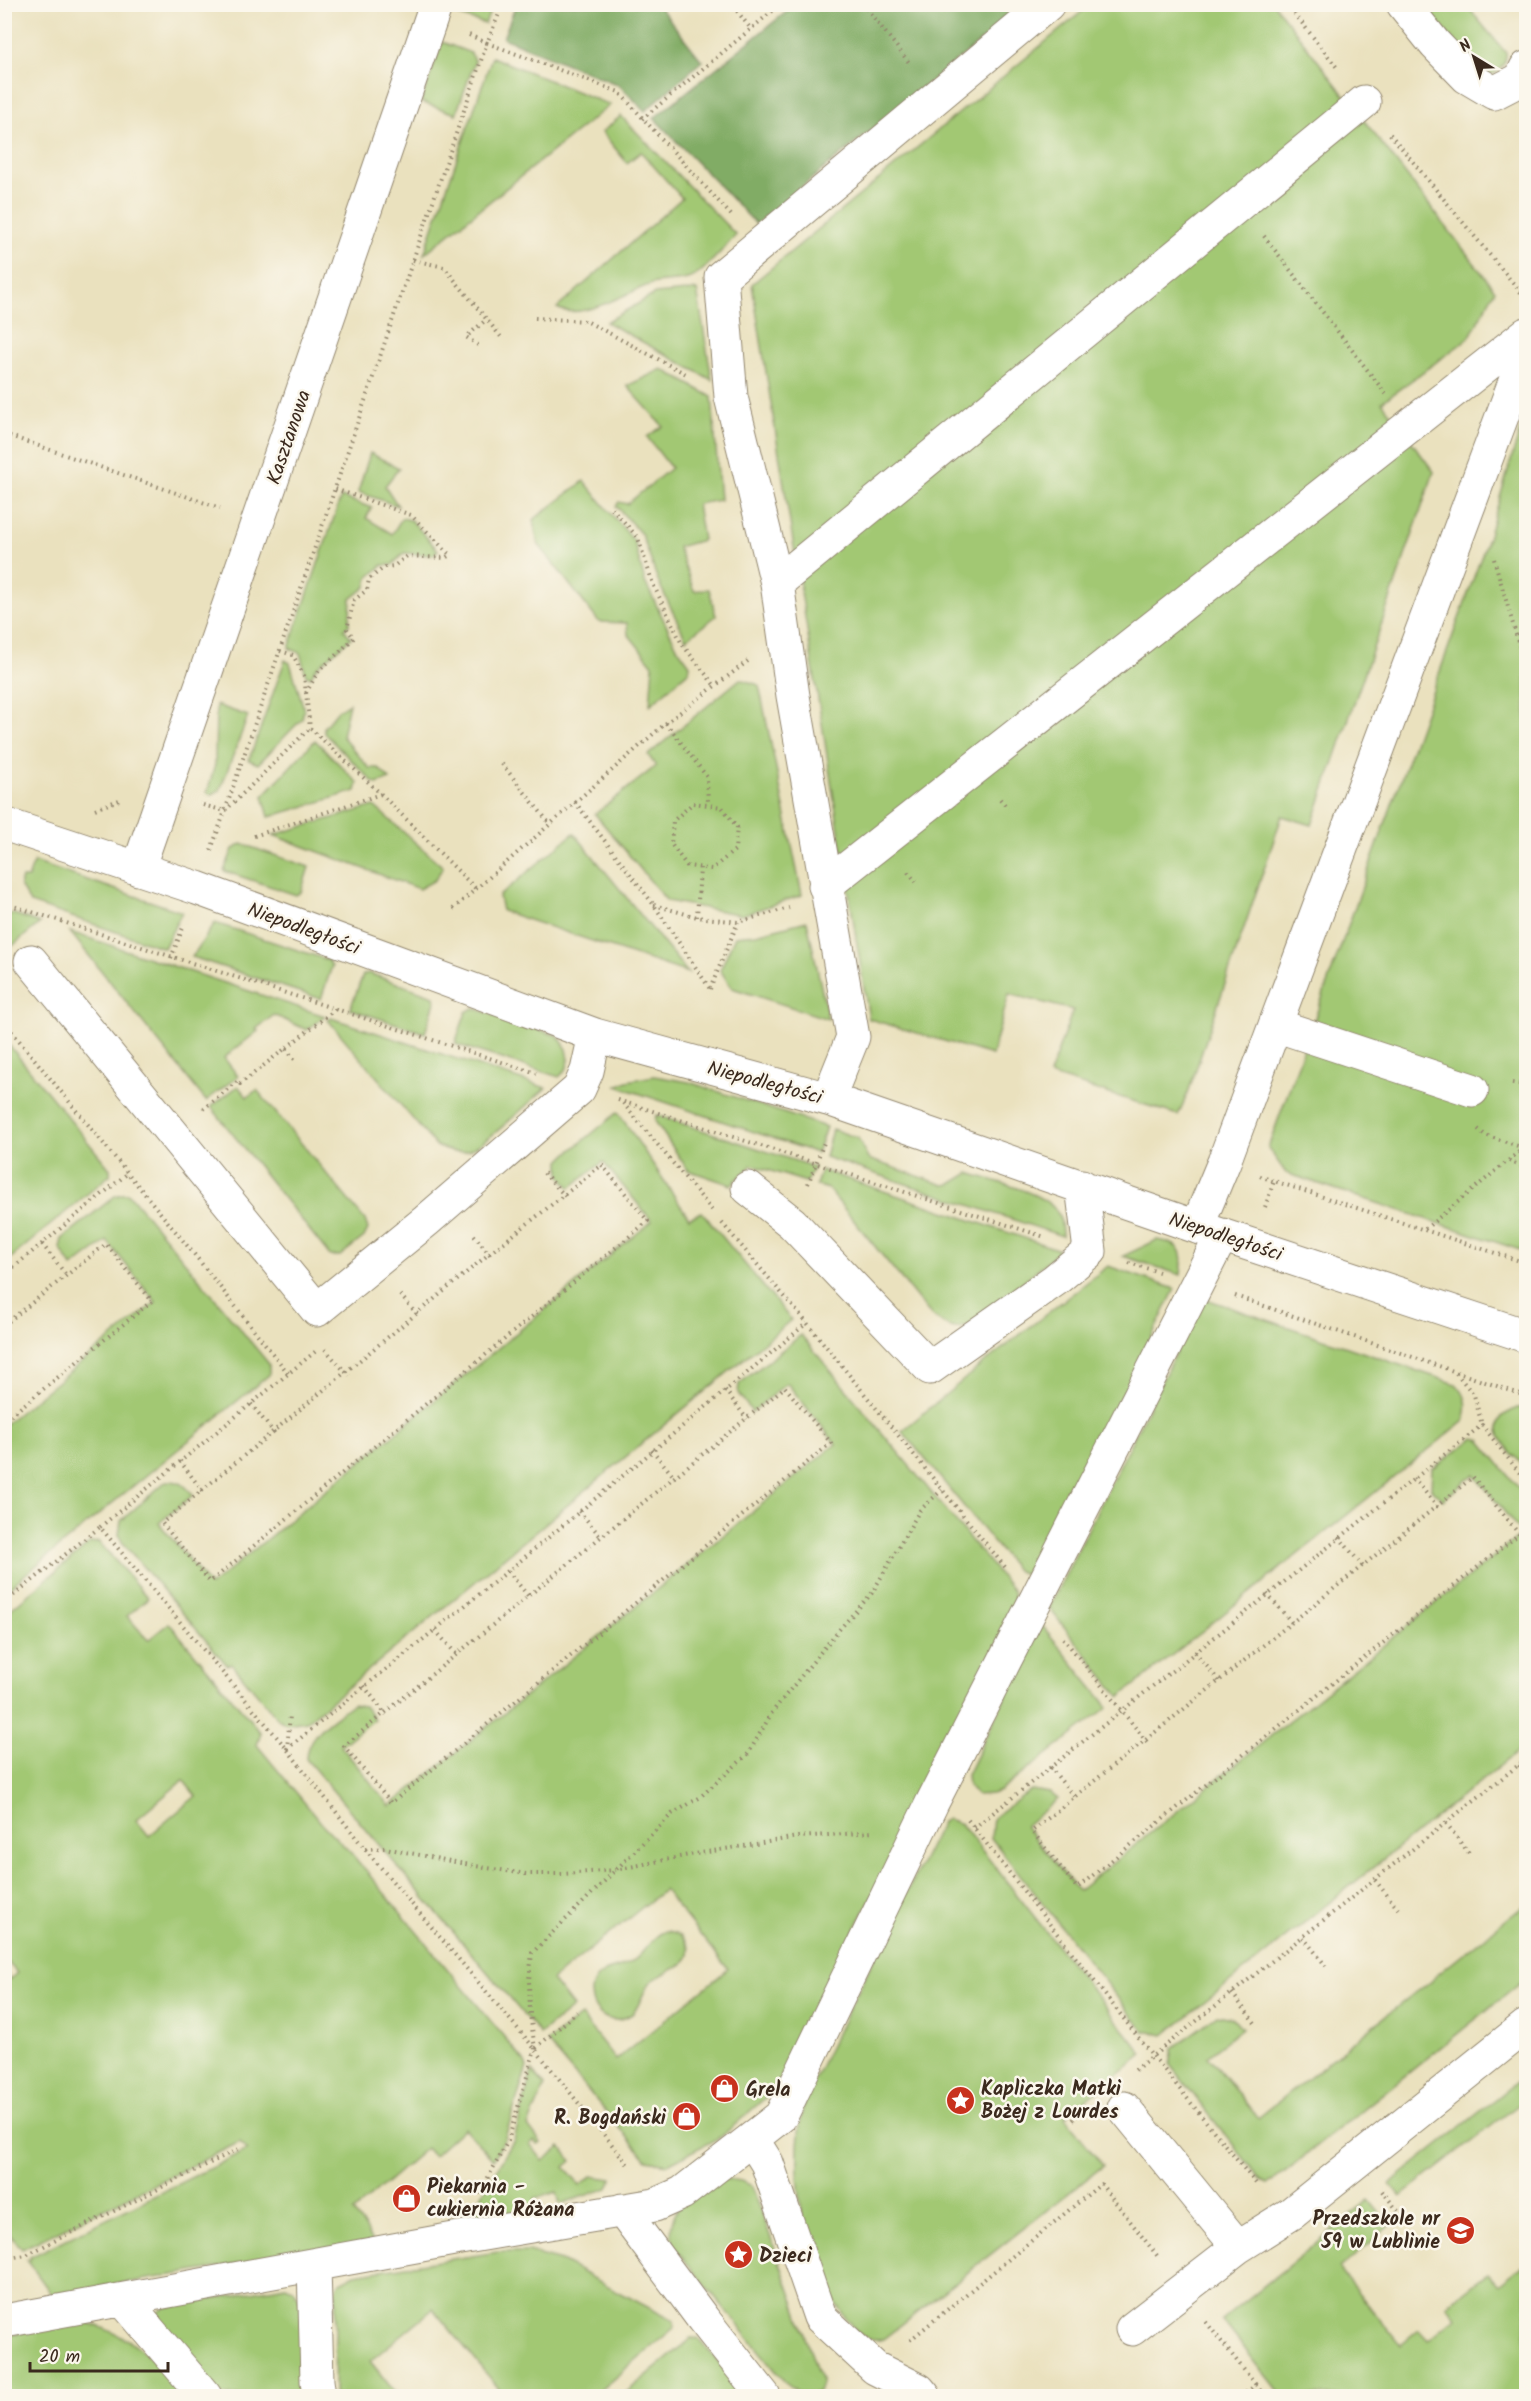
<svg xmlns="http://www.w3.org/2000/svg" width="1531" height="2401" font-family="Kalam,sans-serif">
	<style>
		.green { fill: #a2c873; stroke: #6e7948; stroke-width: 1.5; fill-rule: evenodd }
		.forest { fill: #81ac65; stroke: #5e6b42; stroke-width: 1.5 }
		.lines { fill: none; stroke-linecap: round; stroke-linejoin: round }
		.minor-casing { stroke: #92866e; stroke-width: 35 }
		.path { stroke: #92866e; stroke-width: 4; stroke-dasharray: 1.5 4.5; stroke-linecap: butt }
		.minor { stroke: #fff; stroke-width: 33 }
		.labels { text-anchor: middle; stroke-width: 5; stroke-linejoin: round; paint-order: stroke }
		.street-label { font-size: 20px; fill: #3b2a1e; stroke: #fbf7ec }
		.poi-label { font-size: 20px; font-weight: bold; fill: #3b2a1e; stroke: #fbf7ec; text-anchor: start }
	</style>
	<rect width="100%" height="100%" fill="#fbf7ec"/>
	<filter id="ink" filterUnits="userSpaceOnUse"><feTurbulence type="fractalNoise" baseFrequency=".0167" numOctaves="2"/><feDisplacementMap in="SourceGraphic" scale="12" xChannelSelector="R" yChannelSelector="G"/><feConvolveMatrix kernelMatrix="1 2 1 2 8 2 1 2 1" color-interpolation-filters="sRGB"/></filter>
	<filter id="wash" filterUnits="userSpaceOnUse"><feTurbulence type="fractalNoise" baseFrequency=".008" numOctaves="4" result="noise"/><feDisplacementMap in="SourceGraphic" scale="24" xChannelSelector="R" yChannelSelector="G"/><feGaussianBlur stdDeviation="1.35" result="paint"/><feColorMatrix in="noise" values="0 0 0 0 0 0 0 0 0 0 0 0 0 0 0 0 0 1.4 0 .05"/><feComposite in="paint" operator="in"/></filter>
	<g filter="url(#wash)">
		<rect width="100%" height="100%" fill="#eae1be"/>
		<!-- green -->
		<path class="green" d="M 1274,4 L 1495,290 L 1469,338 L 1382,402 L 1434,472 L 1312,825 L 1282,816 L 1188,1093 L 1178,1115 L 1049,1075 L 1073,1010 L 1009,994 L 992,1055 L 869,1019 L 752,284 L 1090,5 Z
			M 455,5 L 455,4 L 493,5 L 485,24 L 452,13 Z
			M 1424,5 L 1466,5 L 1506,53 C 1507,63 1500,71 1491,75 L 1475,68 Z
			M 442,42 L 471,53 L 475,61 L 456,114 L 421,102 Z
			M 492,57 L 610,105 L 424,254 Z
			M 621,116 L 736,235 C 728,244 702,273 693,277 C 682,283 665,280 652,284 C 628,291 582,322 557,308 L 682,198 L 641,152 L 627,163 L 602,132 Z
			M 697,290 L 712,380 L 606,322 L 655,294 Z
			M 662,369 L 712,397 L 720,500 L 697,504 L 703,540 L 678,547 L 694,591 L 709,589 L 716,616 L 686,639 L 658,581 L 642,535 L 616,506 L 619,502 L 627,504 L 671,468 L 647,437 L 663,426 L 627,386 Z
			M 1526,410 L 1526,1252 L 1286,1173 L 1268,1148 L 1488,538 Z
			M 370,453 L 399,468 L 385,486 L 398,506 L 358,492 Z
			M 584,481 L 634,541 L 645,582 L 677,647 L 690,665 L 689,671 L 650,705 L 653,665 L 628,634 L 627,623 L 599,622 L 538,544 L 533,520 Z
			M 341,497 L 372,508 L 366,518 L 392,534 L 402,518 L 411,520 L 438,550 L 433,555 L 404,553 L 392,565 L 383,565 L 368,578 L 366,587 L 351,599 L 349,625 L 344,629 L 351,638 L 315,669 L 311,677 L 306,675 L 300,653 L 289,648 Z
			M 285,660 L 290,663 L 304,709 L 302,719 L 258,764 L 249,760 Z
			M 740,679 L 759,685 L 802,895 L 742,915 L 667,901 L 595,814 L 656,766 L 648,755 Z
			M 349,703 L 342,736 L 369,768 L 378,768 L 390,779 L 377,784 L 373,782 L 324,733 L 324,727 L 338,710 Z
			M 216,705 L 248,716 L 220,790 L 212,795 L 207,793 L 215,765 Z
			M 315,740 L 358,783 L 356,791 L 269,817 L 263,796 Z
			M 374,806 L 443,867 L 435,880 L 419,889 L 273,835 Z
			M 574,833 L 688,973 L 502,911 L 499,896 Z
			M 242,844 L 309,867 L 301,892 L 296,895 L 224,871 L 233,849 Z
			M 34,862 L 182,912 L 164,948 L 30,903 L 20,886 L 22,878 L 28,878 Z
			M 5,914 L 14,914 L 40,923 L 5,952 Z
			M 807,921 L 828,1019 L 732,988 L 720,970 L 735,936 L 756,934 Z
			M 215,923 L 328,960 L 332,966 L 321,999 L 192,957 Z
			M 70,932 L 325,1016 L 307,1030 L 274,1015 L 256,1029 L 258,1031 L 224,1058 L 238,1076 L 206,1101 Z
			M 368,973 L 434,996 L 435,1002 L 425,1033 L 350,1009 L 363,975 Z
			M 473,1008 L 558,1036 L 567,1049 L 569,1060 L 566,1070 L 559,1077 L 455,1044 L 466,1012 Z
			M 331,1018 L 546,1088 C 529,1102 484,1147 466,1151 C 455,1154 444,1150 435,1145 L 328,1020 Z
			M 5,1040 L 110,1169 L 110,1175 L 5,1263 Z
			M 654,1076 L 689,1082 L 826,1127 L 817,1153 L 617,1086 L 627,1081 Z
			M 238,1086 L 247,1097 L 257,1090 L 365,1220 L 368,1229 L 364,1237 L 340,1256 L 330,1256 L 327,1252 L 211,1107 Z
			M 618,1112 L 689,1218 L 702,1212 L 791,1320 L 307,1721 L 286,1724 L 278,1719 L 231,1663 L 227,1665 L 122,1542 L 119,1535 L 121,1521 L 166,1481 C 180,1480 185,1485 193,1495 L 159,1523 L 210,1586 L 652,1221 L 603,1162 L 570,1188 L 560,1174 L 560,1161 L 567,1154 Z
			M 656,1115 L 814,1167 L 806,1182 L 752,1165 L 731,1185 L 688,1170 L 655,1121 Z
			M 832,1129 L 858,1138 L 868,1159 L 944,1185 L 951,1184 L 969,1173 C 992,1181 1040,1191 1055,1209 C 1061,1216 1062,1227 1062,1236 L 825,1157 Z
			M 821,1170 L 1060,1250 L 975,1323 C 954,1332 949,1329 931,1315 L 828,1189 L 816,1185 Z
			M 122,1194 L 129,1194 L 269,1364 L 269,1375 L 5,1591 L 5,1424 L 156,1302 L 107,1241 L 72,1267 L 60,1248 L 62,1239 L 115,1196 Z
			M 1157,1240 C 1182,1243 1184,1253 1181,1275 L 1123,1256 Z
			M 1108,1266 L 1175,1289 L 1035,1573 L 1026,1575 L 1016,1570 L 902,1431 L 985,1362 Z
			M 1203,1298 L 1456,1384 C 1467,1395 1469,1406 1464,1421 L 1120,1697 L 1049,1608 Z
			M 801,1335 L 1013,1591 L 1017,1607 L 780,2079 L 765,2098 L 722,2136 L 668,2164 L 647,2160 L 547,2042 L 581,2016 L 616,2060 L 728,1969 L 664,1890 L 552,1980 L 573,2007 L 540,2034 L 306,1759 C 306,1733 333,1720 352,1704 L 364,1706 L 374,1719 L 341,1746 L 390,1806 L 836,1444 L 787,1383 L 752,1412 L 738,1393 L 739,1384 Z
			M 1526,1407 L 1526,1469 C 1514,1454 1490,1436 1502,1416 L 1517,1408 Z
			M 1474,1438 L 1480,1440 L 1526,1497 L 1526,1745 L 1164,2035 L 1144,2031 L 991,1838 L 993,1818 L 1031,1790 L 1050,1793 L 1058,1799 L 1025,1826 L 1078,1891 L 1522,1534 L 1474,1474 L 1443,1500 L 1431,1488 L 1432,1469 Z
			M 99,1542 L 148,1598 L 127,1616 L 148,1640 L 169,1623 L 261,1733 L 257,1745 L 323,1825 L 351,1853 L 524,2061 L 527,2067 L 505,2138 L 493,2160 L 464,2128 L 433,2156 L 426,2148 L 353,2212 L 367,2230 L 373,2242 L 52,2295 L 27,2260 L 31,2259 L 30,2257 L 247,2150 L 240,2142 L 22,2249 L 5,2229 L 5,1983 L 17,1973 L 5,1959 L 5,1614 L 90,1543 ZM 183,1780 L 196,1796 L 149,1836 L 136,1820 Z
			M 1041,1624 L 1108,1707 L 1000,1791 L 992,1794 L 976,1795 L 968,1786 L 967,1775 Z
			M 947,1819 L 961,1824 L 1143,2054 L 1065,2117 L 1103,2166 L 883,2339 C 863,2346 849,2323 839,2308 C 800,2256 789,2161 805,2099 C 807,2090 813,2082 817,2074 C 826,2055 836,2036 845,2017 C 877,1952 909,1887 942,1822 Z
			M 1526,1904 L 1526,1979 L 1272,2182 L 1267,2184 L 1261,2180 L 1170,2065 L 1173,2048 L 1217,2015 L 1233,2018 L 1242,2028 L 1208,2056 L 1258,2118 Z
			M 666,1931 C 675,1932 681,1934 686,1942 C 701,1965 662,1971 651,1982 C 642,1991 641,2005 632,2014 C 627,2017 621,2020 615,2020 C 595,2019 584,1994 596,1979 C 606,1967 621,1970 633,1961 C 646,1952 651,1936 666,1931 Z
			M 532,2071 L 545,2086 L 528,2126 L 541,2143 L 538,2145 L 534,2141 L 530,2144 L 543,2161 L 561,2147 L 572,2161 L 565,2167 L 580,2185 L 592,2176 L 612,2179 L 608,2188 L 560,2204 L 557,2192 L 535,2198 L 538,2210 L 482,2224 L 473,2210 L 514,2140 Z
			M 1526,2075 L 1526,2099 L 1400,2197 L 1389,2184 Z
			M 718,2178 L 742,2181 L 752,2186 L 796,2307 L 817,2371 C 823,2379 822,2384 817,2393 L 800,2393 L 784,2381 L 674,2247 C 662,2208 690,2198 718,2178 Z
			M 1369,2200 L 1390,2226 L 1339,2269 L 1401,2345 L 1419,2330 L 1428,2340 L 1456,2317 L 1447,2305 L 1488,2273 L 1499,2285 L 1526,2264 L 1526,2396 L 1282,2396 L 1222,2320 Z
			M 498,2252 L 528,2252 L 561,2261 L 674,2321 L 674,2328 L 593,2396 L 505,2396 L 433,2309 L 370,2361 L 398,2396 L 336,2396 L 334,2394 L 336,2289 L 340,2282 L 355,2274 Z
			M 286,2286 L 294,2290 L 302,2303 L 303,2396 L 216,2396 L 155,2314 L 166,2307 Z
			M 85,2322 C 134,2336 154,2359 186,2396 L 5,2396 L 5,2335 Z
			M 698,2338 L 747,2396 L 622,2396 L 691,2339 Z"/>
		<!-- forest -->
		<path class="forest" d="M 516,5 L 658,5 L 702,61 L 645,111 L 619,85 L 503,38 Z
			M 795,5 L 1025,5 L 756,224 L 654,118 Z"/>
	</g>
	<g filter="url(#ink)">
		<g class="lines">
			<defs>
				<path id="minor" d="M 1403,4 L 1435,44 L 1467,77 L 1494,93 L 1521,79 L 1526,68
					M 777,583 L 1364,102
					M 4,824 L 197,888 L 595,1035 L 828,1099 L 1197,1227 L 1526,1336
					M 138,869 L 436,4
					M 825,886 L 1526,334
					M 31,961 L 317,1310 L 426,1221 L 579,1089 L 587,1071 L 595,1035
					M 1275,1025 L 1472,1090
					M 828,1099 L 853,1037 L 793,696 L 777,583 L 731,397 L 721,277 L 1048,4
					M 748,1188 L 792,1223 L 930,1368 L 1055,1280 L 1090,1251 L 1082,1186
					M 1197,1227 L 1224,1162 L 1526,352
					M 1124,2108 L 1238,2247
					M 752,2139 L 767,2163 L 820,2317 L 875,2368 L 919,2390 L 924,2396
					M 622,2210 L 703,2319 L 764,2396
					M 314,2265 L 317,2381 L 319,2396
					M 124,2301 L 205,2396
					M 4,2321 L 454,2239 L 655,2205 L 682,2193 L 781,2116 L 932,1803 L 1222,1235
					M 1132,2329 L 1238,2247 L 1292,2213 L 1526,2026"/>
			</defs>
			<!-- minor casing -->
			<use href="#minor" class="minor-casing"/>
			<!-- path -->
			<path class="path" d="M 863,4 L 911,65
				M 1287,4 L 1339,70
				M 737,11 L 751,29
				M 469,35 L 487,43 L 503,4
				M 642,119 L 781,4
				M 1390,134 L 1523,295
				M 1264,236 L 1386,394
				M 413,260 L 444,267 L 501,337
				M 535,318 L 586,321 L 688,375
				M 478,345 L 466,337 L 487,319
				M 4,434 L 220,508
				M 612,508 L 638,538 L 653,584 L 682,644 L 715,686
				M 1494,559 L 1526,669
				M 280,651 L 293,655 L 304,676 L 310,728 L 381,794 L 475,888
				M 306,693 L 318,672 L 354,638 L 347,629 L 354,600 L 367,590 L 369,579 L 385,567 L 394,566 L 407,556 L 445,558 L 450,555 L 411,515 L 335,489
				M 666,723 L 707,777 L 708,805
				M 502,764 L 550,824
				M 1000,799 L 1008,808
				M 575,802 L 654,905 L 710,989
				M 693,803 L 722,807 L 737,827 L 735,850 L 712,869 L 687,866 L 671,844 L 673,821 Z
				M 203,805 L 225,811 L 487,43 L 619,92 L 731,215
				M 95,809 L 119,800
				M 254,836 L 381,794
				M 211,850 L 225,811 L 310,728
				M 908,872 L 916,882
				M 4,903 L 536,1073
				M 654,905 L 697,917 L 738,922 L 789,908
				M 453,909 L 666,723 L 748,661
				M 697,917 L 700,868
				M 171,958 L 184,925
				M 710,989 L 738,922
				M 4,1022 L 194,1254 L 288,1373
				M 286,1049 L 296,1061
				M 1512,1083 L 1526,1085
				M 618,1100 L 1045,1237
				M 623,1103 L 712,1210
				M 203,1109 L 238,1081 L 240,1084 L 337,1008
				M 1478,1129 L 1485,1135 L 1524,1148
				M 1509,1161 L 1526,1168
				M 602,1165 L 648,1221 L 210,1582 L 162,1523 L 489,1254 Z
				M 544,1173 L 566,1197
				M 1260,1176 L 1274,1181
				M 808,1184 L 825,1140
				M 1265,1207 L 1274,1181 L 1526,1263
				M 722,1223 L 807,1323 L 1005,1567
				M 1425,1229 L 1526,1146
				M 474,1235 L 492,1257
				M 42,1244 L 67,1276
				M 1129,1263 L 1159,1272
				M 4,1275 L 128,1173
				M 400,1295 L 420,1317
				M 1235,1296 L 1526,1396
				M 4,1325 L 106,1244 L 152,1301 L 4,1421
				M 325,1349 L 349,1376
				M 1456,1373 L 1474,1395 L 1482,1425
				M 785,1387 L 831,1443 L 391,1803 L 344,1746 Z
				M 725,1390 L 747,1419
				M 251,1404 L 275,1434
				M 652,1450 L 675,1478
				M 180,1461 L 204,1493
				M 1473,1477 L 1519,1534 L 1077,1888 L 1032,1831 Z
				M 1414,1478 L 1438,1508
				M 579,1511 L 602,1538
				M 100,1527 L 316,1351
				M 1339,1537 L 1364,1568
				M 508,1571 L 529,1597
				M 1267,1594 L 1293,1624
				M 4,1603 L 100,1527 L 287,1749 L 365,1849 L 535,2049 L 630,2167
				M 435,1630 L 458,1656
				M 1063,1638 L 1147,1742
				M 1195,1652 L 1220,1682
				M 364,1686 L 386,1715
				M 287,1749 L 508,1571 L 807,1323
				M 287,1749 L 290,1715
				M 1519,1765 L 1526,1775
				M 1050,1767 L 1075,1798
				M 968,1820 L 1153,2056 L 1258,2186
				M 1446,1823 L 1469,1853
				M 974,1828 L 1482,1425 L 1526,1481
				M 365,1849 L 385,1848 L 475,1866 L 526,1874 L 563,1874 L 615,1870 L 689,1855 L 798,1837 L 874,1832
				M 1375,1880 L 1398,1909
				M 1303,1937 L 1326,1966
				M 4,1969 L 12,1977
				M 1232,1993 L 1255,2023
				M 536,2048 L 577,2012
				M 1135,2070 L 1526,1759
				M 1073,2120 L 1084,2110
				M 1382,2191 L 1406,2221
				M 479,2194 L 508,2141 L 535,2049 L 530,2014 L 529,1980 L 532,1953 L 672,1814 L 699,1798 L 748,1754 L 773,1711 L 837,1632 L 872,1593 L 920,1510 L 942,1490
				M 4,2259 L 26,2255 L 240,2148
				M 1206,2322 L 1256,2385
				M 910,2340 L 1101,2184 L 1159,2258
				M 1241,2396 L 1256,2385 L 1265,2396"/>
			<!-- minor -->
			<use href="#minor" class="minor"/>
		</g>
	</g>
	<!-- icons -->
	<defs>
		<symbol id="shop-disc" viewBox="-11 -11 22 22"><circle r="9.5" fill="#c8321e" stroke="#fbf7ec"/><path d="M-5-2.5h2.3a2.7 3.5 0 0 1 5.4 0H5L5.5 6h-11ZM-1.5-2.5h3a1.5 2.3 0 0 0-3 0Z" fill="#fff"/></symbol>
		<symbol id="sight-disc" viewBox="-11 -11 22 22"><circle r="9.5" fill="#c8321e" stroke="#fbf7ec"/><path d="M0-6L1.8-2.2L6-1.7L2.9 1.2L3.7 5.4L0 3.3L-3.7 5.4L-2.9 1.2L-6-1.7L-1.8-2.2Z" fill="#fff"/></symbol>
		<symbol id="school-disc" viewBox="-11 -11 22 22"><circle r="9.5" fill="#c8321e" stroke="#fbf7ec"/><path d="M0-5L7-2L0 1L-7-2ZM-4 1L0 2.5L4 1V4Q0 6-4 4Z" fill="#fff"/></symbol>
	</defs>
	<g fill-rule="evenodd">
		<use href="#shop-disc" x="708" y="2072" width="33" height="33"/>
		<use href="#sight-disc" x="944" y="2084" width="33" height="33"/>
		<use href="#shop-disc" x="670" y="2100" width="33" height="33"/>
		<use href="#shop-disc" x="390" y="2182" width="33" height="33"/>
		<use href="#school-disc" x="1444" y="2214" width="33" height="33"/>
		<use href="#sight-disc" x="722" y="2238" width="33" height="33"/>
	</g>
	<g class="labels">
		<!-- street labels -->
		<g class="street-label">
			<text transform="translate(288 437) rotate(-71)" y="7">Kasztanowa</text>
			<text transform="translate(304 928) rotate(20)" y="7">Niepodległości</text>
			<text transform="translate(765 1082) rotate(15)" y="7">Niepodległości</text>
			<text transform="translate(1226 1236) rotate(18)" y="7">Niepodległości</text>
		</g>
		<!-- poi labels -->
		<g class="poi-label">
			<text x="981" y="2095">Kapliczka Matki<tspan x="981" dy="23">Bożej z Lourdes</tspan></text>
			<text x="746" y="2096">Grela</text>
			<text x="666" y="2124" text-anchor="end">R. Bogdański</text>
			<text x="427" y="2193">Piekarnia -<tspan x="427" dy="23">cukiernia Różana</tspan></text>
			<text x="1440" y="2225" text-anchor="end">Przedszkole nr<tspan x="1440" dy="23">59 w Lublinie</tspan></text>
			<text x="759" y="2262">Dzieci</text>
		</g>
	</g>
	<!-- margin -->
	<rect width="1531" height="2401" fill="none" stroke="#fbf7ec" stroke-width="24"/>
	<!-- north arrow -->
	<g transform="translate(1474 57) rotate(322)" stroke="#fbf7ec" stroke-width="4.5" paint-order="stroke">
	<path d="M0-4.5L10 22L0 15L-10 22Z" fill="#3b2a1e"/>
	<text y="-9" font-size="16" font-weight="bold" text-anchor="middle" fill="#3b2a1e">N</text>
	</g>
	<!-- scale -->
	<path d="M30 2362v9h138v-9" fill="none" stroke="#3b2a1e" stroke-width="3"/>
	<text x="39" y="2362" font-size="18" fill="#3b2a1e" stroke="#fbf7ec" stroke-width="4.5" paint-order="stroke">20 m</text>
</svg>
